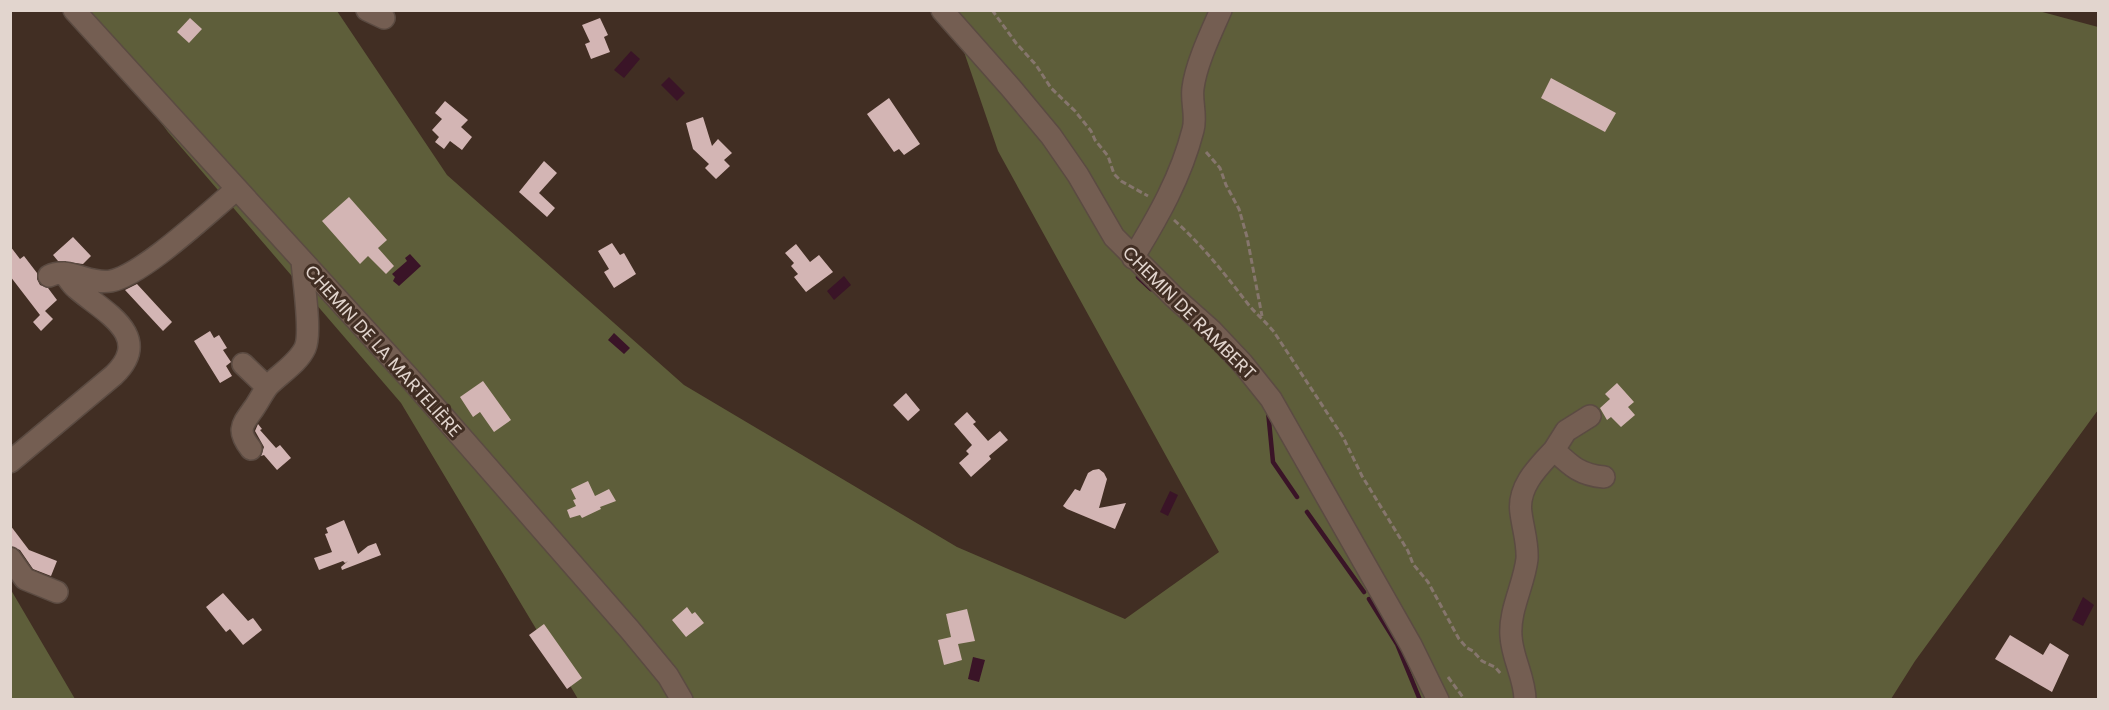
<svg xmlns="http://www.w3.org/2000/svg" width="2109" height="710" font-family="Poppins,sans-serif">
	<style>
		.green { fill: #5e5e3a }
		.water { fill: #3a1427 }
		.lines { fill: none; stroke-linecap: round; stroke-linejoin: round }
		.stream { stroke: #3a1427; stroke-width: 4.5 }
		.building { fill: #d3b5b4 }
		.minor-casing { stroke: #5b4b42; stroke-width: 24 }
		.path { stroke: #86766d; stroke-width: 3; stroke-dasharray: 6 3; stroke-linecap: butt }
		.minor { stroke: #745e52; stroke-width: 21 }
		.labels { text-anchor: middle; stroke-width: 6; stroke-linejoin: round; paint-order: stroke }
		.street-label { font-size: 18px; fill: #e2d5ce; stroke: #412e23 }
	</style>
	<rect width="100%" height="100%" fill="#412e23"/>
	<!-- green -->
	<path class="green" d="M 2035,10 L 2098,27 L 2098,410 L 1915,661 L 1891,699 L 578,699 L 401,403 L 168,132 L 80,11 L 337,11 L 447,175 L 684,385 L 957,547 L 1125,619 L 1219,552 L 998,151 L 950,11 Z
		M 11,590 L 75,699 L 11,699 Z"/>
	<!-- water -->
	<path class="water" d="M 631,51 L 640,59 L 624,78 L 614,70 Z
		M 669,77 L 685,93 L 677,101 L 661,85 Z
		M 410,254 L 421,266 L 399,286 L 393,281 L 395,277 L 392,274 L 407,261 L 405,258 Z
		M 844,276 L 851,285 L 834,300 L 827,291 Z
		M 614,333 L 630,348 L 624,354 L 608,340 Z
		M 1170,491 L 1178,495 L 1168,516 L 1160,512 Z
		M 2083,597 L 2094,605 L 2083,626 L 2072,620 Z
		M 973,657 L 985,660 L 979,682 L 968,679 Z"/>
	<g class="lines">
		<!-- stream -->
		<path class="stream" d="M 1138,277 L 1151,289
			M 1268,411 L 1273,462 L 1297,497
			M 1307,512 L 1364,592
			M 1369,599 L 1397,644 L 1420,700"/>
	</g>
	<!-- building -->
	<path class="building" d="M 190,18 L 202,29 L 189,43 L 177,32 Z
		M 600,18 L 608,35 L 604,37 L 610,52 L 591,59 L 585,44 L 590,42 L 582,25 Z
		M 1551,78 L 1616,113 L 1605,132 L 1541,98 Z
		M 889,98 L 920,144 L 904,155 L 899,149 L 894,152 L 867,114 Z
		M 445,101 L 468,120 L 461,127 L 472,137 L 462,150 L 450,141 L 444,149 L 435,142 L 439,137 L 432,130 L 442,119 L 435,113 Z
		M 703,117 L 712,146 L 718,139 L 732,153 L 724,160 L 730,166 L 716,179 L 705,168 L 709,164 L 693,149 L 686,123 Z
		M 544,161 L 557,173 L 539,193 L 555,208 L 547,217 L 519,192 Z
		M 349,197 L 387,240 L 378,248 L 394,266 L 386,274 L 368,256 L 360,264 L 322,221 Z
		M 73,237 L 91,256 L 83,264 L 58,261 L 53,255 Z
		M 612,243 L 620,255 L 624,253 L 636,274 L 614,288 L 604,272 L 609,269 L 598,251 Z
		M 796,244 L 810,262 L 819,255 L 833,272 L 806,292 L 794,277 L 798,274 L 791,266 L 794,263 L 785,253 Z
		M 10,246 L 20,259 L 24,256 L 37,273 L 37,279 L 40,285 L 48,288 L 57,300 L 45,311 L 53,319 L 41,331 L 33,322 L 40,315 L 10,276 Z
		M 137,284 L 172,322 L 163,331 L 125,290 Z
		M 210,331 L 214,338 L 219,335 L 227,348 L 223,350 L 231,362 L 226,366 L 232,376 L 220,383 L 194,341 Z
		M 483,381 L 511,420 L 494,432 L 480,412 L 473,417 L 460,397 Z
		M 1617,383 L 1634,402 L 1628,407 L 1635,415 L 1621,427 L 1611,417 L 1607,420 L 1600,408 L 1610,399 L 1605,394 Z
		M 906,393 L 920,410 L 908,421 L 893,405 Z
		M 967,412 L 976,422 L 973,424 L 988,441 L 1000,431 L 1008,440 L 989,456 L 991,459 L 971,477 L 959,463 L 969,454 L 966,451 L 972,445 L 954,424 Z
		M 258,424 L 262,429 L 260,430 L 276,448 L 280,445 L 291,458 L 277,470 L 264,455 L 261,456 L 264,447 L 255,431 Z
		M 1099,469 L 1104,473 L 1107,479 L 1099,508 L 1126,503 L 1115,529 L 1067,509 L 1063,506 L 1075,489 L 1080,491 L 1088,473 L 1093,470 Z
		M 588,481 L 595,496 L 609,489 L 616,501 L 600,507 L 601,509 L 582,518 L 580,515 L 570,518 L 567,510 L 576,506 L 573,500 L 576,499 L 571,489 Z
		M 344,520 L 358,554 L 368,546 L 376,543 L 381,555 L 342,570 L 341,567 L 348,561 L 345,563 L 343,561 L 319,570 L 314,558 L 332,552 L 325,534 L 328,533 L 326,528 Z
		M 10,525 L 29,550 L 57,561 L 51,576 L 33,569 L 20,550 L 10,546 Z
		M 223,593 L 248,621 L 253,618 L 262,630 L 243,645 L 230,629 L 226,632 L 206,607 Z
		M 687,607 L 692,614 L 695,612 L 704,623 L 686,637 L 672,620 Z
		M 967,609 L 975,641 L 958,644 L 962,660 L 944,665 L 938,640 L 951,637 L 946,614 Z
		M 544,624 L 582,678 L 567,689 L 529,635 Z
		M 2010,635 L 2043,655 L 2050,643 L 2069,655 L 2052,692 L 1995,659 Z"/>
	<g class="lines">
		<defs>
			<path id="minor" d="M 74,10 L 414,383 L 630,630 L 668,676 L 682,700
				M 367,10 L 384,18
				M 942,10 L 1011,88 L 1051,136 L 1078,175 L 1114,237 L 1175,298 L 1211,330 L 1243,364 L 1271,399 L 1411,645 L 1438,700
				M 1133,258 C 1158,217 1181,177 1193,130 C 1197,116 1191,102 1193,88 C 1196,64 1211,33 1221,10
				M 49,276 C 69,266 89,285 111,281 C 143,275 210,211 237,189
				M 243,364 L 267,387
				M 251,449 C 236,430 242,425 254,408 C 259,401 263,392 269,385 C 281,373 298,363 305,348 C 312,333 303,279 302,260
				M 1554,450 L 1566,431 L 1590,416
				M 10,462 L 114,375 C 155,335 102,311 76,288 C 71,284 68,278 64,273
				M 10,558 L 25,579 L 57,592
				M 1525,700 C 1525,678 1512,658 1511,636 C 1509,610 1524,585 1527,559 C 1528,543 1523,529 1521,513 C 1517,487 1538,467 1554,450 C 1571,466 1580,475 1604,477"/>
		</defs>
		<!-- minor casing -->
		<use href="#minor" class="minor-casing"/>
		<!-- path -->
		<path class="path" d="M 992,10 L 1016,43 L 1036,65 L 1051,88 L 1075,111 L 1091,131 L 1095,140 L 1108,156 L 1114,174 L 1121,181 L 1148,196
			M 1206,152 L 1220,168 L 1226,185 L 1239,209 L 1247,237 L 1262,316
			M 1174,220 C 1204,247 1224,273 1248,304 C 1256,314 1266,322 1274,332 L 1343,437 L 1362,476 L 1408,551 L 1413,564 L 1428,582 L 1459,639 L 1467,648 L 1473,651 L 1482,661 L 1495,667 L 1501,674
			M 1448,677 L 1465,700"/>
		<!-- minor -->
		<use href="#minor" class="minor"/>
	</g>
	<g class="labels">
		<!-- street labels -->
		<g class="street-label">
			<text transform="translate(1189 313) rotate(45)" y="6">CHEMIN DE RAMBERT</text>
			<text transform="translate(383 351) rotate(48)" y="6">CHEMIN DE LA MARTELIÈRE</text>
		</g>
	</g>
	<!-- border -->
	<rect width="2109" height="710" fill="none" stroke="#e2d5ce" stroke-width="24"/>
</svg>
